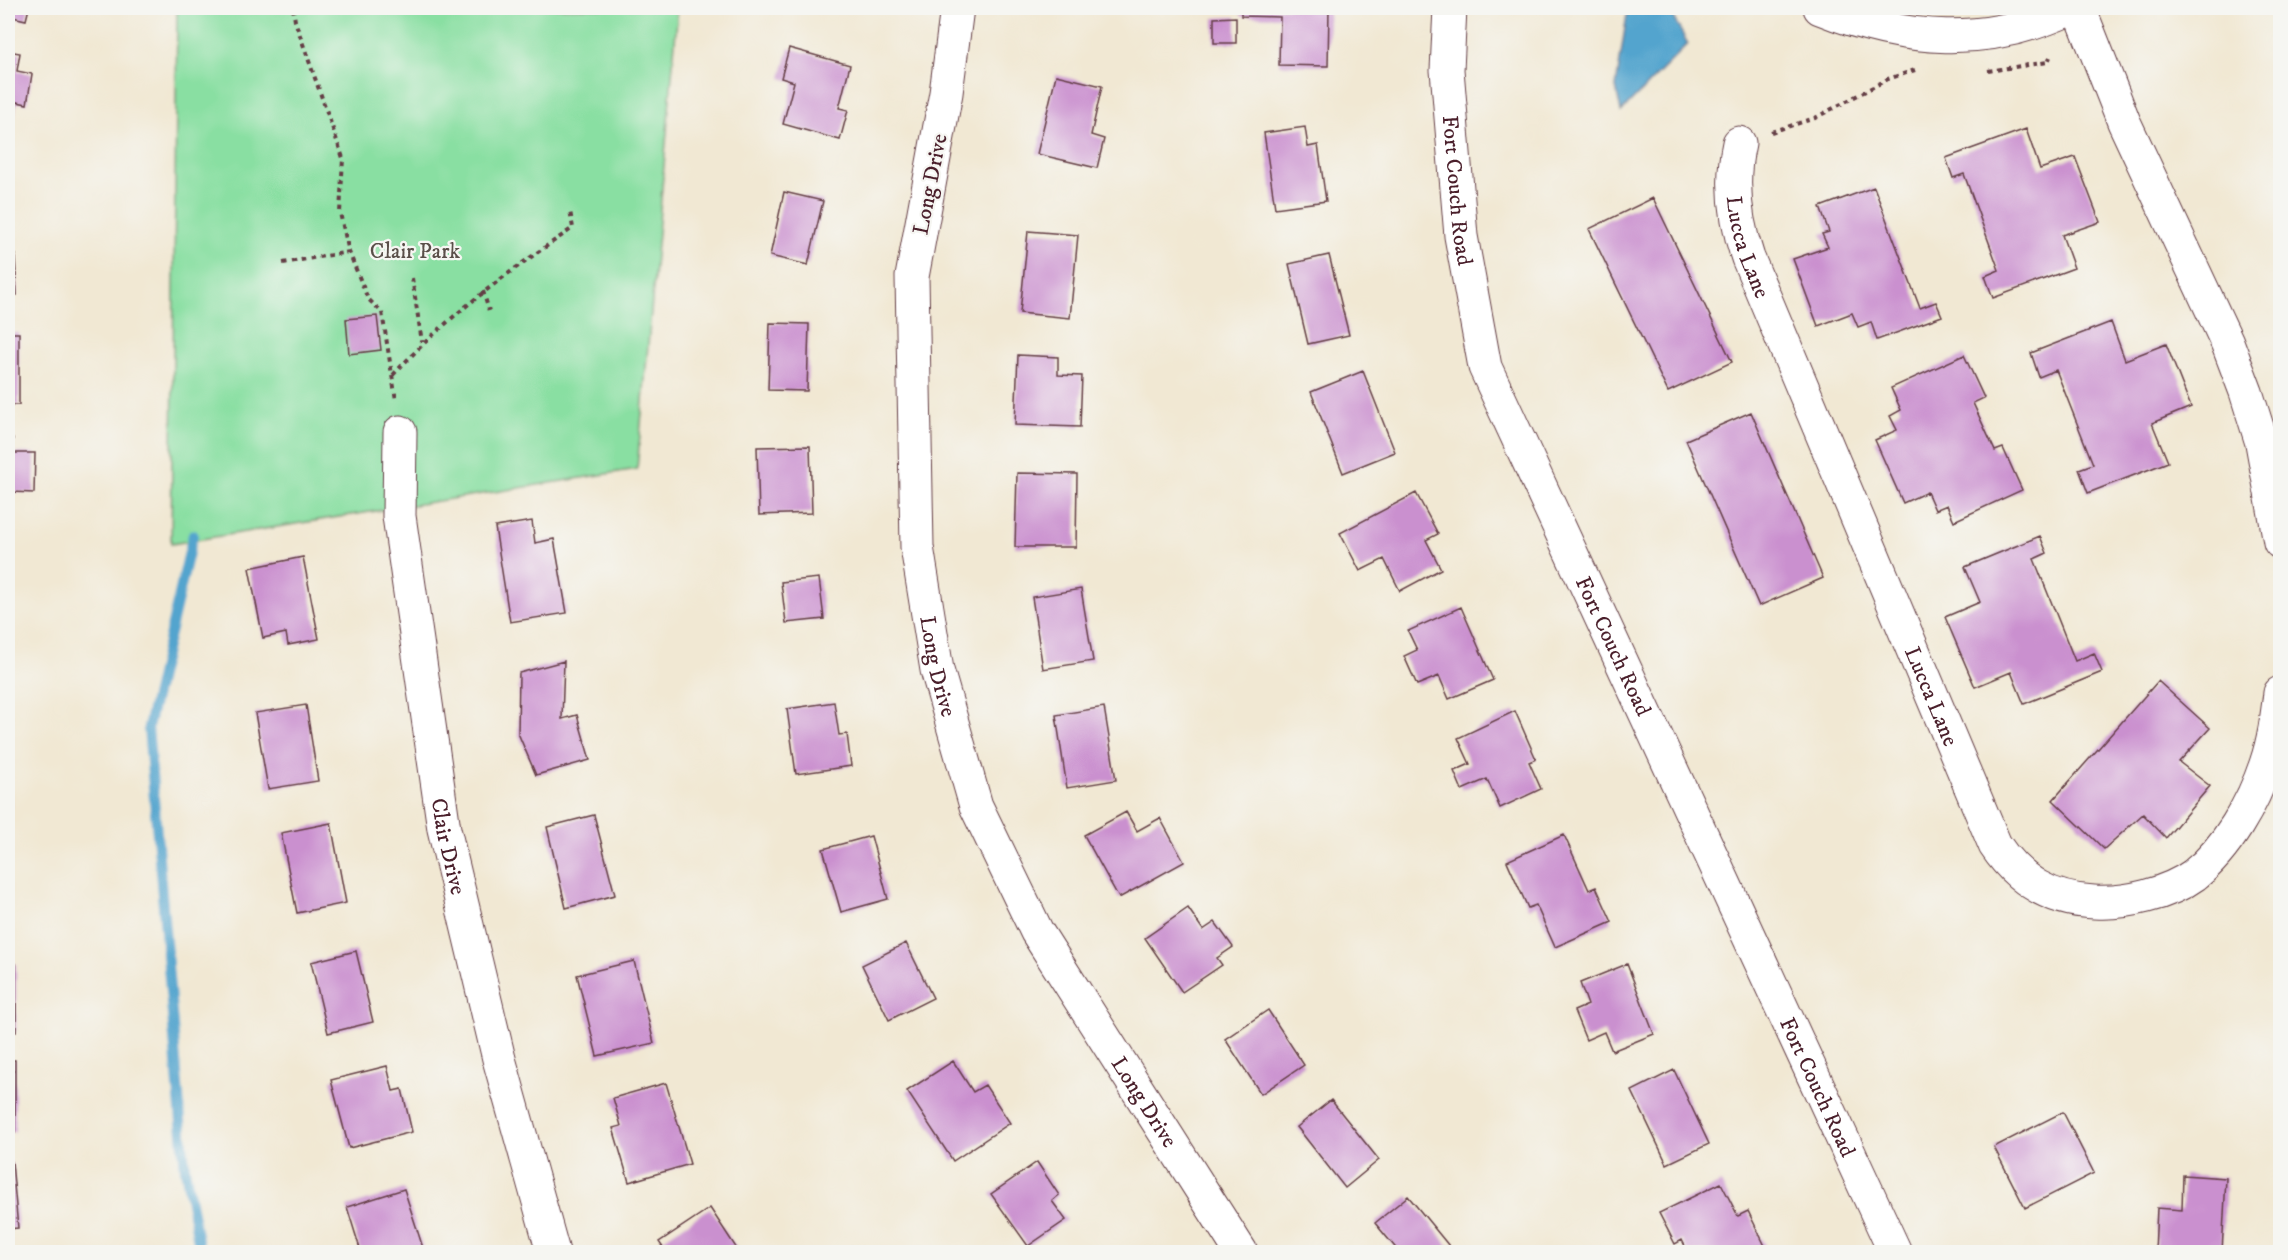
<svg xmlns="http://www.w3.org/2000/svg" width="2288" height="1260" font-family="'IM FELL DW Pica',serif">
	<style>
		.green { fill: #89dfa2; stroke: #6a7f66; stroke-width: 1.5 }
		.water { fill: #53a4ce; stroke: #4e627c; stroke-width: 1.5 }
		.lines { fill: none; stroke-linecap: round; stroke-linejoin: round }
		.stream { stroke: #53a4ce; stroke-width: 10 }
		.building { fill: #ca90cf }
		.minor-casing { stroke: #633d44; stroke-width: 35 }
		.tertiary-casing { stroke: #633d44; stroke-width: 35 }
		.path { stroke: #633d44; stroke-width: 4; stroke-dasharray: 4.5 4.5; stroke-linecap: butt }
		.minor { stroke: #fff; stroke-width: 33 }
		.tertiary { stroke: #fff; stroke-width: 33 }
		.labels { text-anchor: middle; stroke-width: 4.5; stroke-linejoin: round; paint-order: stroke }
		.street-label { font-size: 22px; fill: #4a1f2b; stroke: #f6f6f2 }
		.park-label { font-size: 22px; fill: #5a4f49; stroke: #f6f6f2 }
	</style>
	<rect width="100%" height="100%" fill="#f6f6f2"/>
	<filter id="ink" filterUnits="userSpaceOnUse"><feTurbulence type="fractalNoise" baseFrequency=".0167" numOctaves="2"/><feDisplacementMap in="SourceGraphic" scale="12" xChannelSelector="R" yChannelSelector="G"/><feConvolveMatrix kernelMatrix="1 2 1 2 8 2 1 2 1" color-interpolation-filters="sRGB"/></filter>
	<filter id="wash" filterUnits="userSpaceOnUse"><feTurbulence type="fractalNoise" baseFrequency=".008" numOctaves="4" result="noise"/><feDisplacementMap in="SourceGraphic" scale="24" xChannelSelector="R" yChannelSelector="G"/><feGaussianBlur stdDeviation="1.35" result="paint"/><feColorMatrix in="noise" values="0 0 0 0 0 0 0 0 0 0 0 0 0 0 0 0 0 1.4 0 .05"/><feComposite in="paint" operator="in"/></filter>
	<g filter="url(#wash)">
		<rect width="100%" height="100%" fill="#f1e8d3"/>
		<!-- green -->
		<path class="green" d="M 194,8 L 678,8 L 637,469 L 171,544 L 177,11 Z"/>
		<!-- water -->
		<path class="water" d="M 1628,8 L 1668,8 L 1688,44 L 1621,112 L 1616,87 Z"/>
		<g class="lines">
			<!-- stream -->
			<path class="stream" d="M 193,535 L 148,727 L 185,1169 L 200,1252"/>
		</g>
		<g id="blocks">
			<!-- building -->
			<path class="building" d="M 8,8 L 29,8 L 26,20 L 8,16 Z
				M 1241,8 L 1329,8 L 1328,66 L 1279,65 L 1280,17 L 1241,16 Z
				M 1236,17 L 1236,43 L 1214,43 L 1214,18 Z
				M 789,48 L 850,65 L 839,108 L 848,110 L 840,140 L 783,124 L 794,82 L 781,78 Z
				M 8,51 L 20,53 L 17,71 L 32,74 L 27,104 L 17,102 L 14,121 L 8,120 Z
				M 1056,75 L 1102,86 L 1091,135 L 1104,139 L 1097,168 L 1037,154 Z
				M 1305,127 L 1308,147 L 1318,145 L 1326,201 L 1275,208 L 1264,133 Z
				M 2026,129 L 2040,169 L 2075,157 L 2100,222 L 2062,235 L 2074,268 L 1993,298 L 1985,276 L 1999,270 L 1964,174 L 1953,178 L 1946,158 Z
				M 1874,187 L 1920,308 L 1936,302 L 1942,316 L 1877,340 L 1871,322 L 1858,327 L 1852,313 L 1818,326 L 1793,259 L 1828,247 L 1822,234 L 1829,232 L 1820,207 Z
				M 784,192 L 823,201 L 808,265 L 770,256 Z
				M 1653,198 L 1732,362 L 1668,392 L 1589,229 Z
				M 1028,231 L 1078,235 L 1070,318 L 1020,313 Z
				M 14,236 L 17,295 L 8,295 L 8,237 Z
				M 1329,255 L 1349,335 L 1308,344 L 1289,264 Z
				M 377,316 L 381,350 L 349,354 L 346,319 Z
				M 2111,322 L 2125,360 L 2166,344 L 2191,407 L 2152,423 L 2168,462 L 2088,493 L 2079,469 L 2093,464 L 2056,370 L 2039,377 L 2031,353 Z
				M 770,323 L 809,324 L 807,391 L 768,390 Z
				M 8,333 L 19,333 L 19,405 L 8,405 Z
				M 1018,355 L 1058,357 L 1058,375 L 1082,376 L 1080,427 L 1015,425 Z
				M 1964,355 L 1984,398 L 1973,403 L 1995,451 L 2003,448 L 2022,490 L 1954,521 L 1947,505 L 1935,510 L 1927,492 L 1903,503 L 1875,440 L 1897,430 L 1890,416 L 1901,410 L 1891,388 Z
				M 1363,371 L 1395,452 L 1343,473 L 1311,392 Z
				M 1751,412 L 1823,578 L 1759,606 L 1686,440 Z
				M 8,438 L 13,438 L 13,453 L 35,453 L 34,493 L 12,492 L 12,508 L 8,508 Z
				M 810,446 L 812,513 L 759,515 L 757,447 Z
				M 1017,473 L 1077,474 L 1076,547 L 1015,547 Z
				M 1416,493 L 1438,534 L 1426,540 L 1441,569 L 1400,591 L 1384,559 L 1360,571 L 1340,533 Z
				M 532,521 L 535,543 L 554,539 L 567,613 L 510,622 L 495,527 Z
				M 8,530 L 10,530 L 9,549 L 8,549 Z
				M 2040,536 L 2047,553 L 2034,559 L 2075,661 L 2094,653 L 2102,672 L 2024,704 L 2011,672 L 1975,687 L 1945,617 L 1980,602 L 1965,567 Z
				M 303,557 L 319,639 L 288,645 L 286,633 L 263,638 L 249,568 Z
				M 819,578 L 824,619 L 786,623 L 781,582 Z
				M 1081,589 L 1093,661 L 1043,669 L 1032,597 Z
				M 1461,607 L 1493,680 L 1449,699 L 1439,676 L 1417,685 L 1404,656 L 1417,650 L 1408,631 Z
				M 564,661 L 562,719 L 577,715 L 590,760 L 536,775 L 518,733 L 519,673 Z
				M 2158,681 L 2210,728 L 2179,762 L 2210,786 L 2166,838 L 2143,814 L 2104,849 L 2053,800 Z
				M 834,702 L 839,735 L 847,734 L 851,766 L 796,774 L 787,709 Z
				M 306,705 L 318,781 L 268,789 L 255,713 Z
				M 1104,707 L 1116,780 L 1067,788 L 1056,715 Z
				M 1515,711 L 1536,759 L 1529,762 L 1541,789 L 1500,808 L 1487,779 L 1462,790 L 1454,771 L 1470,764 L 1458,738 Z
				M 8,757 L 11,808 L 8,808 Z
				M 1126,812 L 1137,831 L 1160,818 L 1184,862 L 1119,898 L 1084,835 Z
				M 594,815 L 615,895 L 566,908 L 547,827 Z
				M 331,823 L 346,903 L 297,913 L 281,833 Z
				M 1564,835 L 1589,890 L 1596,887 L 1612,922 L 1555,947 L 1536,905 L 1528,908 L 1507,861 Z
				M 871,836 L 888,899 L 841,912 L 823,849 Z
				M 1188,908 L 1203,930 L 1215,922 L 1233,947 L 1217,958 L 1222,965 L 1182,992 L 1145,938 Z
				M 906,943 L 933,998 L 889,1020 L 862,965 Z
				M 356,951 L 373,1022 L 328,1033 L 311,962 Z
				M 634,961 L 654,1043 L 597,1056 L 577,975 Z
				M 8,964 L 16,964 L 16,1032 L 8,1032 Z
				M 1627,964 L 1654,1034 L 1612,1051 L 1604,1032 L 1586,1040 L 1574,1011 L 1588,1005 L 1580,983 Z
				M 1268,1010 L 1304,1065 L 1261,1094 L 1225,1039 Z
				M 8,1060 L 15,1060 L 15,1132 L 8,1132 Z
				M 953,1061 L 973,1092 L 985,1085 L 1010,1123 L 953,1161 L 907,1091 Z
				M 387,1066 L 393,1091 L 402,1089 L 412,1132 L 349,1148 L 331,1080 Z
				M 1674,1070 L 1709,1144 L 1667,1164 L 1632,1091 Z
				M 666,1083 L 690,1164 L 629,1182 L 613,1128 L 621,1126 L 613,1098 Z
				M 1331,1100 L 1379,1160 L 1345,1188 L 1297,1127 Z
				M 2063,1112 L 2094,1173 L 2025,1208 L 1994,1147 Z
				M 8,1162 L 12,1162 L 18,1228 L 8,1229 Z
				M 1037,1162 L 1059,1195 L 1052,1201 L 1066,1220 L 1028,1246 L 991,1194 Z
				M 2183,1175 L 2226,1178 L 2222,1252 L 2155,1252 L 2157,1208 L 2182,1210 Z
				M 1721,1183 L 1738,1216 L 1748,1211 L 1767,1250 L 1688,1252 L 1682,1240 L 1675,1244 L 1659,1213 Z
				M 404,1189 L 423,1248 L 410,1252 L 361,1252 L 347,1207 Z
				M 1408,1196 L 1454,1252 L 1399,1252 L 1375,1223 Z
				M 710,1208 L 739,1252 L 666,1252 L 659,1242 Z"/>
		</g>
	</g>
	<g filter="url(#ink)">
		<use href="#blocks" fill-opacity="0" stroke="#633d44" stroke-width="1.5"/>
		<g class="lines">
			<defs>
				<g id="minor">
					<path id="s1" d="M 957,8 L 946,93 L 912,277 L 917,547 L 937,670 L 976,806 L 1037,932 L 1241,1252"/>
					<path d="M 1820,8 C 1905,42 1987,48 2071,8"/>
					<path d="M 2079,8 L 2124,122 L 2227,342 L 2246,392 L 2262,443 L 2280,542"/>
					<path id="s2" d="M 1739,143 C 1730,183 1735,220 1748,258 L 1995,845 C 2019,881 2050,900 2094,902 C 2125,904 2168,894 2194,875 C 2227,849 2253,803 2266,764 C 2274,741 2277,717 2280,693"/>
					<path id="s3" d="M 400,432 L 399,516 L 444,829 L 499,1059 L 553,1252"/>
				</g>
				<g id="tertiary">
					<path id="s4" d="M 1450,8 L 1447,70 L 1461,236 L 1485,367 L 1895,1252"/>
				</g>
			</defs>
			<!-- minor casing -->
			<use href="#minor" class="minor-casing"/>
			<!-- tertiary casing -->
			<use href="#tertiary" class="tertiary-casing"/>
			<!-- path -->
			<path class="path" d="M 293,8 L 295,21 L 343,158 L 340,213 L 349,252 L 368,299 L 382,312 L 396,400
				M 1988,71 L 2048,62 L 2050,57
				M 1771,132 L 1815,118 L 1888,79 L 1915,70
				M 283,263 L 349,252
				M 412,278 L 422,342
				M 483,291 L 489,311
				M 393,375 C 446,317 508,272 573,228 L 570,211"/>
			<!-- minor -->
			<use href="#minor" class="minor"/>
			<!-- tertiary -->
			<use href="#tertiary" class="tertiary"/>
		</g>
	</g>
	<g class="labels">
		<!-- street labels -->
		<g class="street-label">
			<text transform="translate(929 184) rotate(-79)" y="8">Long Drive</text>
			<text dy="8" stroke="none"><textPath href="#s4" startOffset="183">Fort Couch Road</textPath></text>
			<text dy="8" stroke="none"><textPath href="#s2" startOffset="106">Lucca Lane</textPath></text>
			<text dy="8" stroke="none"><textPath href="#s4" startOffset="669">Fort Couch Road</textPath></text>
			<text dy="8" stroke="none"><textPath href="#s1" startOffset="664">Long Drive</textPath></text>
			<text dy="8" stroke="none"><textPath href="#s2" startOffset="592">Lucca Lane</textPath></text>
			<text dy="8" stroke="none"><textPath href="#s3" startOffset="418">Clair Drive</textPath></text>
			<text dy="8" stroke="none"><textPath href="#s4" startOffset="1155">Fort Couch Road</textPath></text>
			<text dy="8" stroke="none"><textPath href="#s1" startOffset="1150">Long Drive</textPath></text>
		</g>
		<!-- park labels -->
		<g class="park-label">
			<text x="415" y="258">Clair Park</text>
		</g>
	</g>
	<!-- margin -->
	<rect width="2288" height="1260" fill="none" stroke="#f6f6f2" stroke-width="30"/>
</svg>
